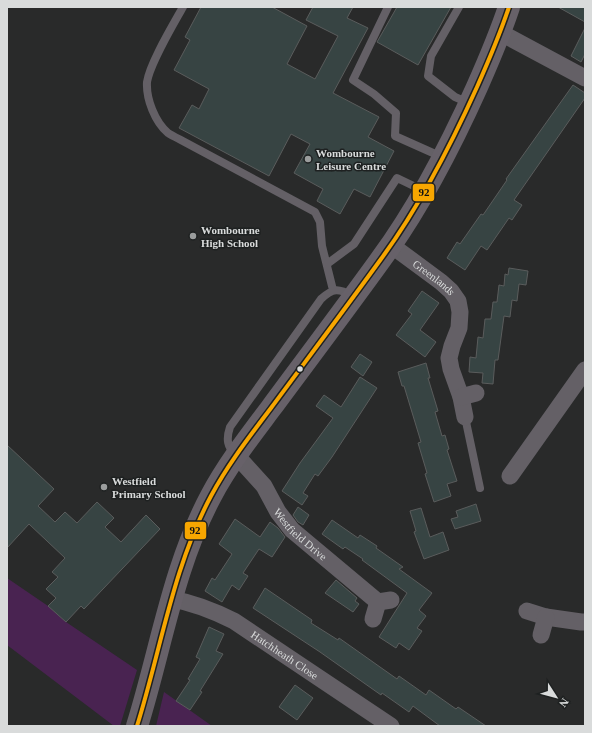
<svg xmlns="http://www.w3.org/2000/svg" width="592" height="733" font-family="'Times New Roman',serif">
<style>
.green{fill:#492351}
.building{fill:#374443;stroke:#5a5c5c}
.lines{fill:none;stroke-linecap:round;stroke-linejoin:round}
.lane{stroke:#646066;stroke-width:8}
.street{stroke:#646066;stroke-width:17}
.secondary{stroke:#676169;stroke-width:22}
.bus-1-casing{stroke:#1e2121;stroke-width:7}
.bus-1{stroke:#f7a600;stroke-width:4}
.poi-dot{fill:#9b9d9d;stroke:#1e2121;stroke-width:1.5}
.bus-dot{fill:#d9dbdb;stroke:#1e2121;stroke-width:1.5}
.labels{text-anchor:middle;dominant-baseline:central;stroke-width:3;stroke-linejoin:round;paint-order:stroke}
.poi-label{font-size:11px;font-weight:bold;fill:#d9dbdb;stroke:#1e2121;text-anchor:start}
.street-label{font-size:11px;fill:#d9dbdb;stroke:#1e2121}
.line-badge{stroke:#1e2121;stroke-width:1.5}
.pale-badge-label{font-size:11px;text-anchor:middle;font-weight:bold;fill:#111}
</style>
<rect width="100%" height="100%" fill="#292a2a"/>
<!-- green -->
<path class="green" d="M7,578L48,606L66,622L137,670L120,726H114L7,645Z
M164,692L212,726H156Z"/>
<!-- building -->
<path class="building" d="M201,7H272L307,26L287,64L315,79L338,36L306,20L313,7H353L347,18L368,28L333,93L379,117L368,137L394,151L370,197L354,189L340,214L317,201L323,189L294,173L310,144L291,134L269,176L179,128L192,105L199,109L209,89L174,70L190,40L185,37Z
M397,7H451L418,65L377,42Z
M558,7H585V22Z
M585,28V54L581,62L571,56Z
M573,85L585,93V98L514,200L522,205L512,220L509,218L487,250L481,246L465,270L447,258L457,242L460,244L481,214L483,215L507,180L506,179Z
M509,268L528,271L526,285L519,284L517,301L512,300L510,317L504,316L498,360H495L493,384L482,383L483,373L469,372L470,357L476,358L478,337L483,338L485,319H491L493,302H497L499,285L504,286L505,274L508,275Z
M422,291L439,303L420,330L436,342L425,357L396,335L412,314L408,311Z
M360,354L372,362L363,376L351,367Z
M426,363L430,378H428L438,411L435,412L442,436L445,435L449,449L447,450L457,481L447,484L451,496L434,502L425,474L427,473L418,443L421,442L404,386H402L398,372Z
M360,377L377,388L332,457L318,476L315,474L303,493L308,496L302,505L282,491L300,463L333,418L316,406L324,395L341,407Z
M7,445L54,489L38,506L55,522L65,512L77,523L97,502L114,518L105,527L121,542L146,515L160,529L84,609L81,606L66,622L48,606L56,598L46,589L58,577L52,572L65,558L29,524L7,548Z
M476,504L481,521L455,529L451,519L458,517L456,511Z
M298,507L309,515L303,525L298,522L293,515Z
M421,508L430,537L443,532L449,550L424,559L414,532L416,531L410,511Z
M235,519L260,537L270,522L278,528L285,537L272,557L259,549L243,573L248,576L239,590L232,585L222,602L205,591L212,578L215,580L232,554L219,544Z
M332,520L358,538L360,535L377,546L376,548L403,567L399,569L432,593L419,610L426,616L417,628L422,631L409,650L399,643L396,648L379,637L407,593L362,560L363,559L345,547L343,549L322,534Z
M336,580L357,598L355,601L359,604L353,612L325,593Z
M265,588L312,620L311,623L338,640L339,638L397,679L399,676L426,695L429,690L456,709L458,707L486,726H440L413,706L409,712L382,693L381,695L320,652L253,608Z
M209,627L224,634L216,651L223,654L200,691L202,692L190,710L176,701L190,680L188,679L200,659L196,657Z
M295,685L313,698L297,720L279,707Z"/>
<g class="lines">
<!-- lane -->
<path class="lane" d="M183,7C173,25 150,63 147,82C146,99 155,122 168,133C171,135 175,137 179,139L315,212L320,222L322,246L333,290
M388,7L353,80L374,94L396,113L395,136L442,157
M459,7L431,56L428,76L455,97L469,103
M327,264L354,244L397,178L424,191
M465,417L480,488
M236,455C227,447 226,439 230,427L321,299C333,288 338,288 353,296"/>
<!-- street -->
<g class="street">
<path d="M501,33L585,78"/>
<path id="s1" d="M391,245L441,282L451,291L458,301L460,312L459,328L452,346L449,358L451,369L461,397L465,417"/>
<path d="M461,397L476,393"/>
<path id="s2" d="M236,455L264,486L278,512L292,530L378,602"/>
<path d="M510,476L585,370"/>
<path id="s3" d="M172,599C194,603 214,611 234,621L391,726"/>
<path d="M527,611L546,617L581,622H585"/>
<path d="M373,619L378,602L391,600"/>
<path d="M541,635L546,617"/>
</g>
<!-- secondary -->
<path class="secondary" d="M137,726C161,649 173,567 211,496C228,464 250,436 271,408C308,358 345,309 381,259C420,206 450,147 477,87C489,60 500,34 509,7"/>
<defs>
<path id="bus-1" d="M137,726C161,649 173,567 211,496C228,464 250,436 271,408C308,358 345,309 381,259C420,206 450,147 477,87C489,60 500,34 509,7"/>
</defs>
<!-- bus-1 casing -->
<use href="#bus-1" class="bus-1-casing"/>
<!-- bus-1 -->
<use href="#bus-1" class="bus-1"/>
</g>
<!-- markers -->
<g class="poi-dot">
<circle cx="308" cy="159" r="4"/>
<circle cx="193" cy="236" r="4"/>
<circle cx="104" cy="487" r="4"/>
</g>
<circle class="bus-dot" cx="300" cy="369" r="3.5"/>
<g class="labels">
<!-- poi labels -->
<g class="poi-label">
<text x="316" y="153">Wombourne<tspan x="316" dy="13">Leisure Centre</tspan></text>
<text x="201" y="230">Wombourne<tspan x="201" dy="13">High School</tspan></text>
<text x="112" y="481">Westfield<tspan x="112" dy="13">Primary School</tspan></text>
</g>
<!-- street labels -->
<g class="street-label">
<text stroke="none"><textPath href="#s1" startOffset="54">Greenlands</textPath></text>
<text stroke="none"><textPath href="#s2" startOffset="103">Westfield Drive</textPath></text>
<text stroke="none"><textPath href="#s3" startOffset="127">Hatchheath Close</textPath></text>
</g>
</g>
<g class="line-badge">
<rect x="412" y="183" width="23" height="19" rx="4" fill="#f7a600"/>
<rect x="184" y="521" width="23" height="19" rx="4" fill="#f7a600"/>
</g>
<g class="pale-badge-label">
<text x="424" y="196">92</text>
<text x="195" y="534">92</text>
</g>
<!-- border -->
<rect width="592" height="733" fill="none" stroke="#d9dbdb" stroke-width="16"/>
<!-- north arrow -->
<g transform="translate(556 697) rotate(126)" stroke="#1e2121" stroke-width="3" paint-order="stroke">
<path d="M0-3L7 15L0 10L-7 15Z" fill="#d9dbdb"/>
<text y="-6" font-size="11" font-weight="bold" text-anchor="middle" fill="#d9dbdb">N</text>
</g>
</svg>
